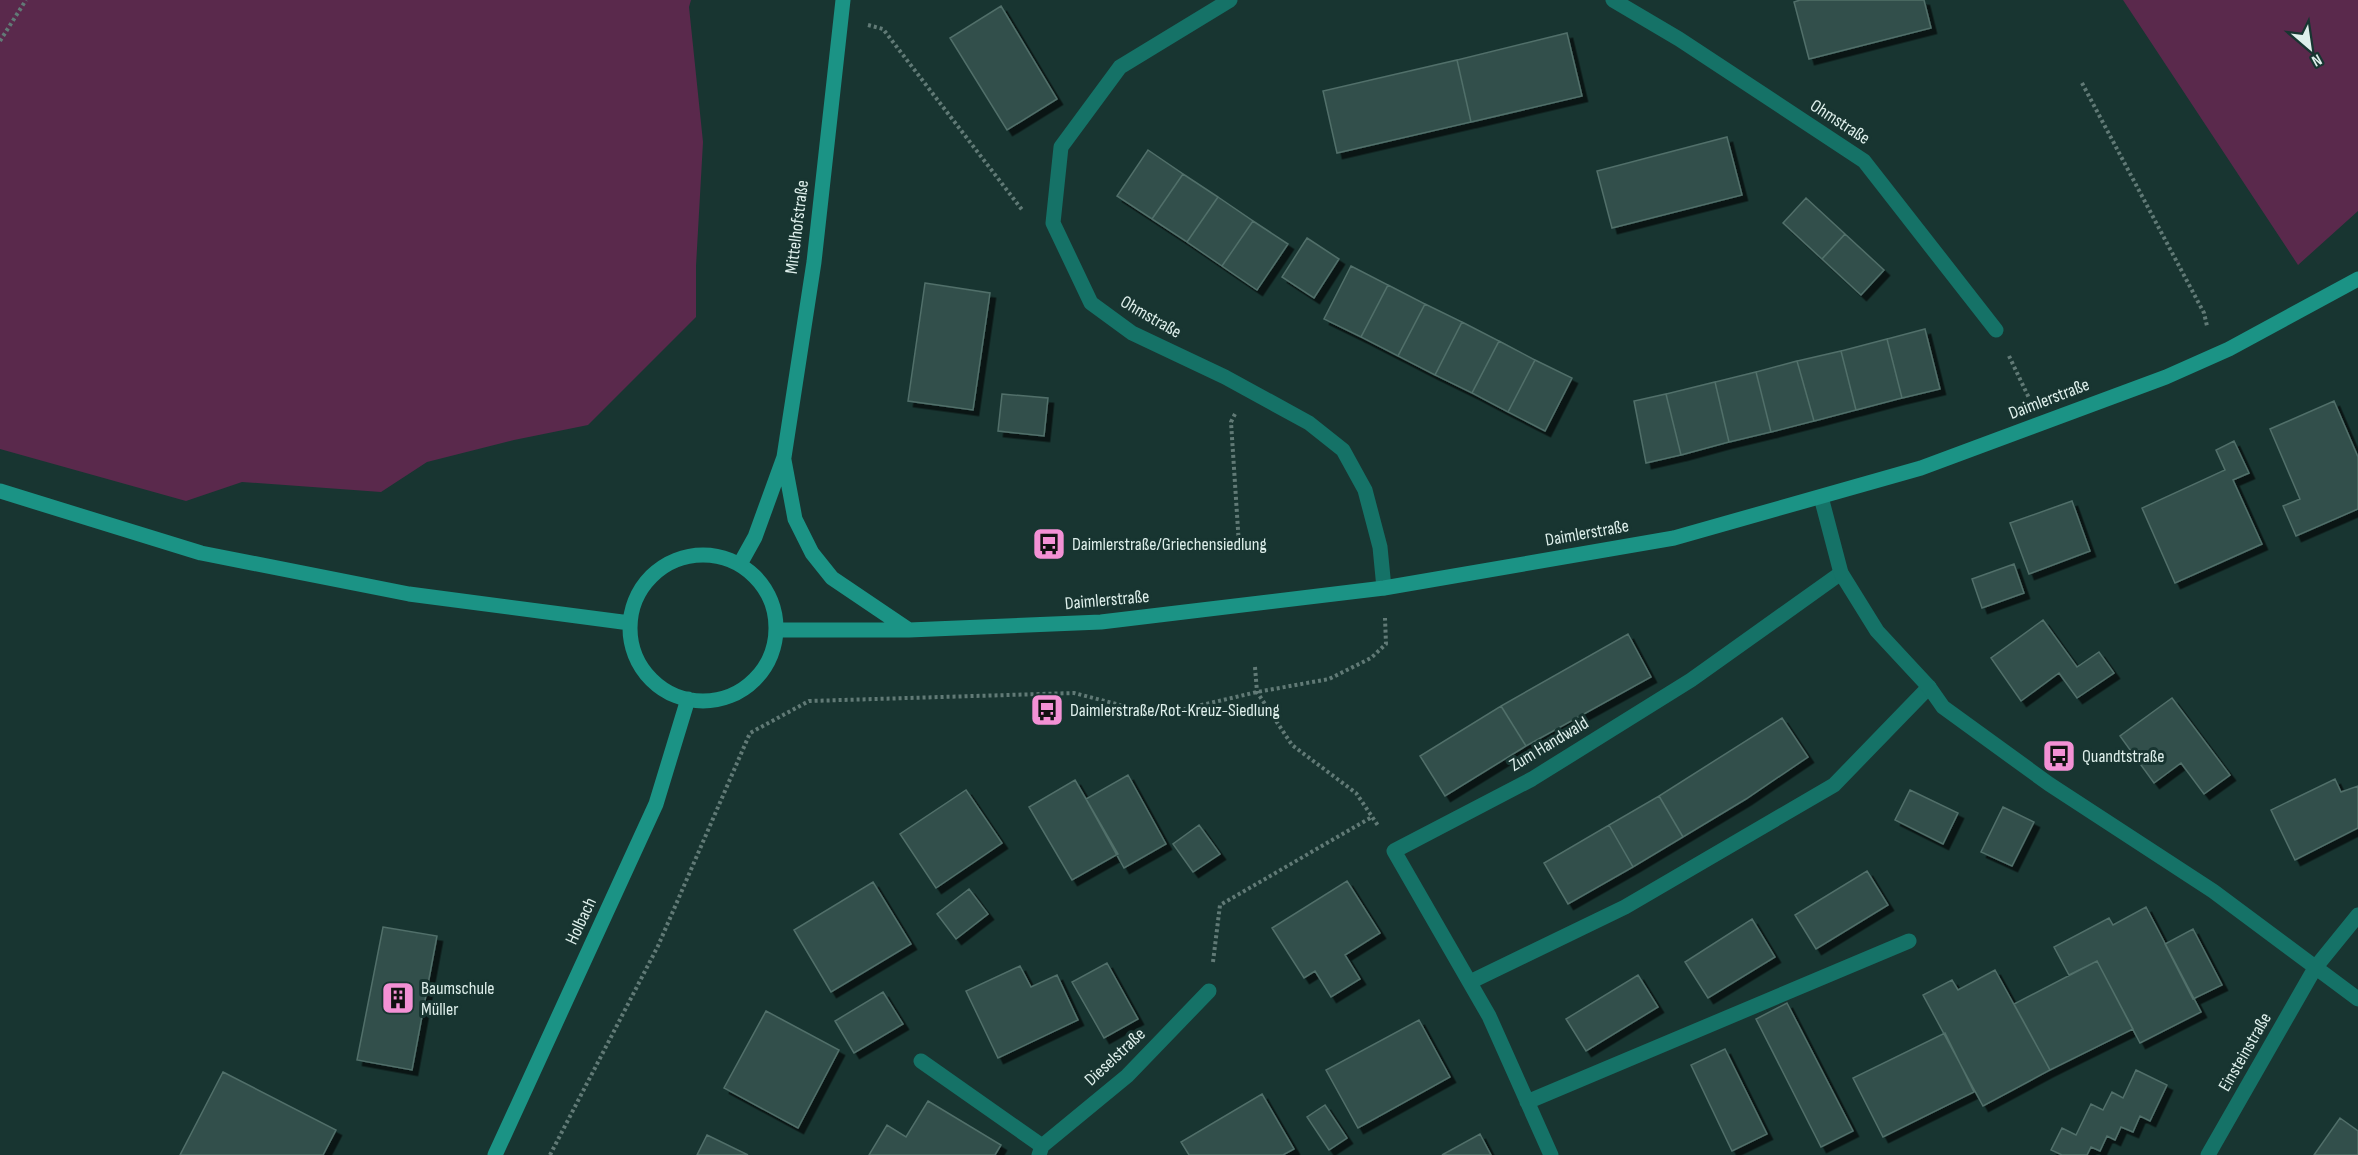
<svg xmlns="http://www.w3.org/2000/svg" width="2358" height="1155" font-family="'Sofia Sans Condensed',sans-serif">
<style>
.green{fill:#5a294c}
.building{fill:#33504b;stroke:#516f6a;stroke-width:1.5;filter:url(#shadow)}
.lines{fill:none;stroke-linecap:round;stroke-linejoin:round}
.path{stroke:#617a76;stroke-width:4;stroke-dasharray:3 3;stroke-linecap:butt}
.lane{stroke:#157267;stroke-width:15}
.street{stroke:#157267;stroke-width:15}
.secondary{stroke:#1b9385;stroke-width:15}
.labels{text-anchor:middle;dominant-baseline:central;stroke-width:6;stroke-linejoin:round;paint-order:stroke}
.street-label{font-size:18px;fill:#deefeb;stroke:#183531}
.poi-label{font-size:18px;fill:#deefeb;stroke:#183531;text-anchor:start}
</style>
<defs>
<filter id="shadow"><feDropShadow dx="5.5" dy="5.5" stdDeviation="0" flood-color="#0009"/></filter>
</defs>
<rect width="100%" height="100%" fill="#183531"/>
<!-- green -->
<path class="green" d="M0,0H691L689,7L703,142L696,266V317L588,425L514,440L427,462L381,492L242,482L186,501L0,449Z
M2123,0H2358V211L2298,265Z"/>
<!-- building -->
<path class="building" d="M1800,0H1924L1931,28L1809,59L1794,2Z
M1001,6L1057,99L1007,130L950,38Z
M1567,33L1582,96L1471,122L1457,60Z
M1457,60L1471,122L1337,153L1323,91Z
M1727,137L1742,195L1612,228L1597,171Z
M1148,150L1183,174L1152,219L1117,196Z
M1183,174L1218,197L1187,242L1152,219Z
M1218,197L1253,221L1222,266L1187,242Z
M1806,198L1845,234L1822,259L1783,223Z
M1253,221L1288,244L1257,290L1222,266Z
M1845,234L1884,270L1861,295L1822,259Z
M1307,238L1339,259L1314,298L1282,277Z
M1351,266L1388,285L1361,337L1324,319Z
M925,283L990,293L973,410L908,401Z
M1388,285L1425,304L1398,356L1361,337Z
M1425,304L1462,322L1435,375L1398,356Z
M1462,322L1499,341L1472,393L1435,375Z
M1925,329L1940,389L1902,398L1887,339Z
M1887,339L1902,398L1856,410L1841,351Z
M1499,341L1535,360L1508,412L1472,393Z
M1841,351L1856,410L1814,421L1797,361Z
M1535,360L1572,378L1545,431L1508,412Z
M1797,361L1814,421L1771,432L1756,372Z
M1756,372L1771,432L1729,442L1715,382Z
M1715,382L1729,442L1681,455L1666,394Z
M1002,394L1048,398L1044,436L998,431Z
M1666,394L1681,455L1646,463L1634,401Z
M2334,401L2358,457V509L2296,536L2283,506L2300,499L2270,429Z
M2234,441L2249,473L2233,480L2262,544L2175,583L2142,508L2225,470L2216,450Z
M2072,501L2090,551L2029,574L2010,523Z
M2014,564L2024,593L1982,608L1972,579Z
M2043,620L2077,667L2099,652L2114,673L2077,698L2059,673L2021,701L1991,658Z
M1628,634L1651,677L1526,746L1501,706Z
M2172,698L2230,775L2204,794L2181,763L2154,783L2120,736Z
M1501,706L1526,746L1445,796L1420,756Z
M1782,718L1808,757L1746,799L1683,837L1659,796Z
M1128,775L1166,844L1124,868L1086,799Z
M2335,779L2341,792L2358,786V828L2295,860L2271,810Z
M1075,780L1118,854L1072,880L1029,807Z
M966,790L1002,843L936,888L900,834Z
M1910,790L1958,813L1943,844L1895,820Z
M1659,796L1683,837L1633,867L1609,825Z
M2003,807L2034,822L2012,866L1981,852Z
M1199,825L1220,854L1193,872L1173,844Z
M1609,825L1633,867L1568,904L1544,863Z
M1867,871L1888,905L1816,949L1795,915Z
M1347,881L1380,933L1345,955L1360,979L1331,997L1315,971L1304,978L1272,928Z
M873,882L911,944L831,992L794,930Z
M969,889L988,914L956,939L937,914Z
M2146,907L2201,1012L2140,1043L2097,961L2069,975L2054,947L2109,918L2113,925Z
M1752,919L1775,957L1708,998L1685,962Z
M383,927L437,936L412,1070L357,1060Z
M2193,929L2222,985L2193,999L2165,944Z
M2097,961L2133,1029L2050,1070L2014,1004Z
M1107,963L1138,1019L1104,1038L1072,982Z
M1020,966L1031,987L1057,975L1078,1020L998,1058L966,991Z
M1995,970L2050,1070L1983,1106L1923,995L1952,980L1958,990Z
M1638,975L1658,1007L1586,1051L1566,1019Z
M883,992L903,1024L854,1053L835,1021Z
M1787,1003L1853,1131L1821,1147L1756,1019Z
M766,1011L839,1050L798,1128L724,1088Z
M1419,1020L1450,1077L1358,1128L1326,1070Z
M1945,1033L1974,1092L1883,1137L1853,1078Z
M1725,1049L1767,1134L1732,1151L1691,1065Z
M2136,1070L2167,1085L2150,1121L2140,1116L2133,1132L2121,1127L2115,1140L2107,1136L2100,1151L2091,1147L2087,1155H2062L2051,1150L2062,1128L2076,1135L2091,1104L2103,1110L2112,1092L2123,1098Z
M223,1072L336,1130L323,1155H180Z
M1262,1094L1294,1149L1283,1155H1189L1181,1142Z
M928,1101L1001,1145L995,1155H869L887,1125L906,1137Z
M1325,1105L1347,1138L1329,1150L1307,1117Z
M2340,1118L2358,1131V1155H2314Z
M1480,1134L1491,1155H1442Z
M707,1135L748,1155H697Z"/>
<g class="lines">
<!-- path -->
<path class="path" d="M868,25L883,29L1023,211
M0,41L26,0
M2082,83L2204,313L2207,326
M2009,356L2029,398
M1235,414L1231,422L1239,545
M1255,667L1257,692L1292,745L1356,793L1379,827
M1213,962L1220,905L1372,817
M550,1155L658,946L750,733L809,701L1074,693L1159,715L1257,692L1329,679L1371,658L1386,644L1385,618"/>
<!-- lane -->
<path class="lane" d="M1470,982L1625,907L1834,785L1929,687
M921,1061L1042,1146
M1527,1102L1909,941
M1551,1155L1489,1016L1394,851L1532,779L1691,680L1841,573"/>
<!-- street -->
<path class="street" d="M1230,0L1120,67L1061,147L1053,223L1091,303L1132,333L1225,377L1309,423L1343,450L1365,490L1380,547L1384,588
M1613,0L1679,39L1864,161L1996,330
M1821,497L1841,573L1877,631L1929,687L1943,707L2049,784L2213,891L2358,999
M1039,1155L1042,1146L1127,1076L1209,991
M2208,1155L2315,968L2358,915"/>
<!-- secondary -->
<path class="secondary" d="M784,460L795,519L812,553L832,578L909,630
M0,491L201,553L409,594L630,623
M630 628a73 73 0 1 1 146 0a73 73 0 1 1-146 0Z
M740,564L755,537L784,457L814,262L843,0
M776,630H909L1101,622L1384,588L1674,538L1921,468L2166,377L2229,349L2358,279
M495,1155L656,804L688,699"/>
</g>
<!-- icons -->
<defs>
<symbol id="bus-square" viewBox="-11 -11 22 22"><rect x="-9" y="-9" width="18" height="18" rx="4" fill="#f391d5" stroke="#183531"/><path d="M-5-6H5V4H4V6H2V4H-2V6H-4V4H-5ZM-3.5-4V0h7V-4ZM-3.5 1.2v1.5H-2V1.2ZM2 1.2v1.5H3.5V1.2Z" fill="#111"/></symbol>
<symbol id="building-square" viewBox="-11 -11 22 22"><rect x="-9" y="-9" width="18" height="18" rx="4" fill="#f391d5" stroke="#183531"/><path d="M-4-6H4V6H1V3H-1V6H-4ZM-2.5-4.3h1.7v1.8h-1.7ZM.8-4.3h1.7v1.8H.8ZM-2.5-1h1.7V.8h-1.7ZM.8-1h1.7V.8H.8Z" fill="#111"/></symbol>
</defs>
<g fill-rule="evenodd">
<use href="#bus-square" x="1030" y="525" width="38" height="38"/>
<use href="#bus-square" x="1028" y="691" width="38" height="38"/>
<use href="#bus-square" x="2040" y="737" width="38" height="38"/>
<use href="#building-square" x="379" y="979" width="38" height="38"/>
</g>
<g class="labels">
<!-- street labels -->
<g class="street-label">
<text transform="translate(1840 122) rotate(33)">Ohmstraße</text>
<text transform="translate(797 227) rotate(-83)">Mittelhofstraße</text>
<text transform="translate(1151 317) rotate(30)">Ohmstraße</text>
<text transform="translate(2049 399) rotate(-21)">Daimlerstraße</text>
<text transform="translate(1587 533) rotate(-10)">Daimlerstraße</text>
<text transform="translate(1107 600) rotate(-5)">Daimlerstraße</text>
<text transform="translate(1549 744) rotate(-31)">Zum Handwald</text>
<text transform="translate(581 921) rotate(-65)">Holbach</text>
<text transform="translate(2245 1052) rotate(-60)">Einsteinstraße</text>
<text transform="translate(1115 1057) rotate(-43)">Dieselstraße</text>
</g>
<!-- poi labels -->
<g class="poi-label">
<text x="1072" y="544">Daimlerstraße/Griechensiedlung</text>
<text x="1070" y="710">Daimlerstraße/Rot-Kreuz-Siedlung</text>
<text x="2082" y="756">Quandtstraße</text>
<text x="421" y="988">Baumschule<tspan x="421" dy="21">Müller</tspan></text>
</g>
</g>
<!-- north arrow -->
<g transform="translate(2310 48) rotate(151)" stroke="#183531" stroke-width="4.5" paint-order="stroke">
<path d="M0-4.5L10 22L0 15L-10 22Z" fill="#deefeb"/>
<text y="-9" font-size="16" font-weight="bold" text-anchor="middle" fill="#deefeb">N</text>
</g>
</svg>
